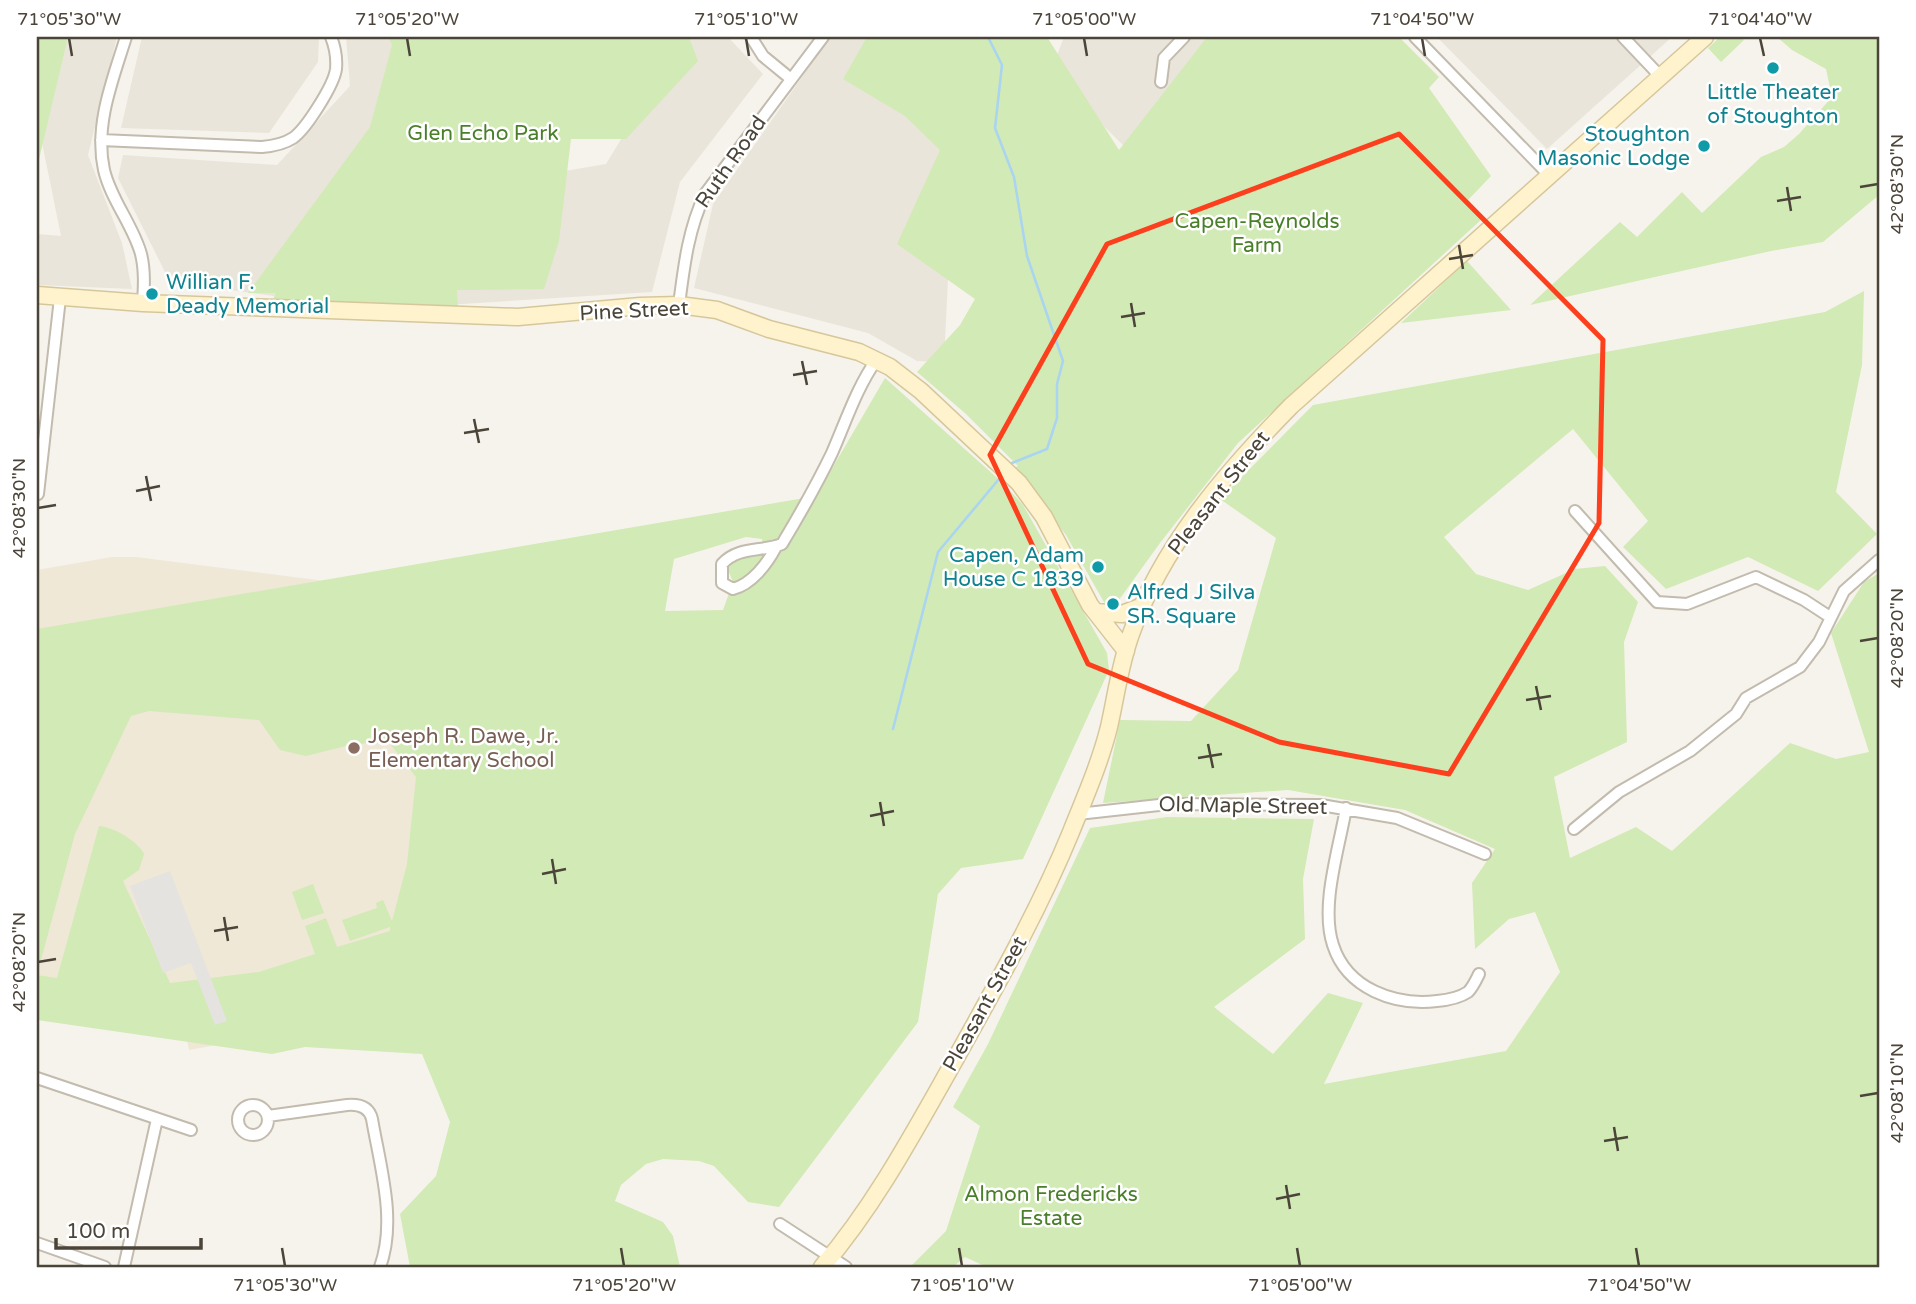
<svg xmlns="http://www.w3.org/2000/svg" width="1916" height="1304" font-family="'Varela Round',sans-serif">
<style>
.residential{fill:#eae5da}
.education{fill:#efe8d6}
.green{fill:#d2eab5;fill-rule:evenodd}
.parking{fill:#e5e3e0}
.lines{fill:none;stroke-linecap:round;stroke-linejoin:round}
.stream{stroke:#a9d4f2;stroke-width:2.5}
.street-casing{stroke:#c2bbae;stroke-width:14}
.secondary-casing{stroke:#d6c79b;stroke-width:19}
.street{stroke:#fff;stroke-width:10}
.secondary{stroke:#fff3cd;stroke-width:16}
.marked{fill:none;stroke:#fc3f1d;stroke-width:5;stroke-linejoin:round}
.ticks{fill:none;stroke:#4b4439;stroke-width:2.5}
.culture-dot{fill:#0f9aa8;stroke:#fff;stroke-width:2.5}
.education-dot{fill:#8d6e63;stroke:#fff;stroke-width:2.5}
.labels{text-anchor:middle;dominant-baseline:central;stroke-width:5;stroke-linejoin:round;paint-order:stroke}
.culture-label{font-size:21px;fill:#0d838f;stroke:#fff;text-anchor:end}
.park-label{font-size:21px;fill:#4a7f2a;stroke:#fff}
.street-label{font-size:21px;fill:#4b4439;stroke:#fff}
.education-label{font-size:21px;fill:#785e54;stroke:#fff;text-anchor:start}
.neatline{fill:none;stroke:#4b4439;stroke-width:2.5}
.ticks-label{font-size:18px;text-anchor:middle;fill:#4b4439}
</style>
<rect width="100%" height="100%" fill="#f6f3ec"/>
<!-- residential -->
<path class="residential" d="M53,37H117L88,155L122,243L132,289L37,285V234L61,236L37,118Z
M142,37H319L318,62L269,133L121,128Z
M346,37H404L424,113L281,297L170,282L118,178L123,155L277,165L350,86Z
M683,37H728L763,74L680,182L652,292L446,305L485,232L547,174L606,164Z
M830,37H927L959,48L944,362L917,361L868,333L694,288L713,204Z
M1064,37H1238L1135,157L1050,73Z
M1437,37H1672L1547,149Z"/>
<!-- education -->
<path class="education" d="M112,557H136L738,633L533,987L189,1050L186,1036L37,996V570Z"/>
<!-- green -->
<path class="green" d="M37,37H68L37,168Z
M388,37H689L698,61L626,139H571L559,241L544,289L457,290L458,309L273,299L276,293H248L370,127L392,45Z
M867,37H1047L1119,150L1207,37H1399L1439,77L1429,88L1491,176L1468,200L1483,218L1238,443L1160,543L1116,604H1105L1066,535L1014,468L1018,466L966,414L917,372L960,325L975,299L897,244L940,150L905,116L843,79Z
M1720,37H1741L1744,40L1721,62L1708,48Z
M1777,37H1879V195L1823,242L1771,251L1530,305L1620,222L1637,237L1682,192L1702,213L1761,157L1784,147L1799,134L1832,97L1826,69L1792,50Z
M1467,261L1511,310L1401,323Z
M1864,291L1862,365L1836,492L1877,534L1818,591L1748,557L1666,589L1623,547L1648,521L1573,429L1444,537L1476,574L1528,590L1575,569L1605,566L1638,602L1624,642L1627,742L1554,777L1570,858L1636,827L1672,851L1790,743L1836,759L1869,752L1831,633L1864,582L1879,573V1267H987L965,1257L953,1267H910L946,1231L980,1126L953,1107L988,1044L1090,828L1167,817L1314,819L1303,879L1305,939L1214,1007L1273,1054L1328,993L1363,1003L1324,1084L1506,1051L1560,972L1535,912L1509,919L1475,949L1472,883L1495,849L1405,810L1288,790L1103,803L1120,720L1191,721L1238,670L1276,538L1220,499L1313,405L1825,312Z
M885,378L1004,484L1023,505L1107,653L1109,670L1023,859L961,868L938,894L918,1022L779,1207L748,1202L714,1166L699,1161L663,1159L646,1164L621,1185L615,1201L663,1222L673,1236L680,1267H410L400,1214L436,1176L450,1122L422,1054L305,1047L272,1054L37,1020V629L816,496ZM746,537L762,539L763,547L739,556L726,565L733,582L723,610L665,611L674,559ZM149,711L259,720L280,750L306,756L350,745L388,741L416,777L407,864L392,921L383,900L376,903L377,908L342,920L350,941L390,927V931L337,947L326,918L305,926L315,954L259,972L170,983L123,881L139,870L144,854C138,841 113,827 99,826L57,978L37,975L75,834L131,716Z
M313,884L324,913L302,920L292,892Z"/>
<!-- parking -->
<path class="parking" d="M170,871L227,1021L215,1025L191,963L163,973L130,886Z"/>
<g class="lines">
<!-- stream -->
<path class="stream" d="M988,37L1002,65L995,128L1014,177L1027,256L1063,361L1057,384V418L1047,449L1012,463
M893,729L938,552L999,479"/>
<defs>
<path id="street" d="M126,37C113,79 94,125 104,170C111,200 133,225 141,254C145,270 144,287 143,303
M751,37L763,56L791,79
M1415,37L1549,175
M1623,37L1660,76
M1161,82L1164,58L1184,37
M101,140L262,147C273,146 284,144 293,138C306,129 334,85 336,69C337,58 335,47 331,37
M679,305C684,266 688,230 705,194L823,37
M38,494L60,298
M1575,511L1657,602L1687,604L1756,577L1804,600L1830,617
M776,547C767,564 752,584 733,589L722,583V564C738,546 762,552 782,544C800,514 817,484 832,453C846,421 857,387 877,359
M1346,808C1339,849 1320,906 1333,945C1347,989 1395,1006 1437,1001C1448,1000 1459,998 1468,992C1473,987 1476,980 1479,974
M1078,814L1168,804L1321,805L1397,818L1485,854
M1574,829L1619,792L1690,751L1736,714L1746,698L1800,667L1819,642L1844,591L1879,560
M37,1078L191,1130
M238 1120a15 15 0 1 1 30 0a15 15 0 1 1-30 0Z
M268,1116L347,1105C359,1104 369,1107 372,1119C380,1166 397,1221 380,1267
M780,1224L846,1267
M37,1243L105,1267
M124,1267L157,1119"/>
<path id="secondary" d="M37,295L143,303L518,317L640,306L679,305L717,310L769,329L859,352L890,367L921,391L1019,483L1044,517L1090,605L1126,651
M1096,612L1122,614L1143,606
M822,1267C876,1204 915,1130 956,1058C997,984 1039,910 1071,832C1085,797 1100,763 1109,727C1116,696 1120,664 1131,634C1161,547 1227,471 1291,406L1705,37"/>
</defs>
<!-- street casing -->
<use href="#street" class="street-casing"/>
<!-- secondary casing -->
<use href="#secondary" class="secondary-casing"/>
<!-- street -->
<use href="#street" class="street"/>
<!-- secondary -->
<use href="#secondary" class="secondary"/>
</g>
<!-- marked area -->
<path class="marked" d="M1399,134L1603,340L1599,523L1449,774L1279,742L1088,664L990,455L1107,244Z"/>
<!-- ticks -->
<path class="ticks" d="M69,38L72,56M407,38L410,56M746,38L749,56M1084,38L1087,56M1422,38L1425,56M1760,38L1764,56M1787,187L1791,211M1860,187L1878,184M1777,201L1801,197M1459,245L1463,269M1449,259L1473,255M1131,303L1135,327M1121,317L1145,313M802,361L807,385M793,375L817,371M474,419L479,443M464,433L489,429M146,476L151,501M136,491L160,486M38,508L56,505M1860,641L1878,638M1536,686L1541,710M1526,700L1551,696M1208,744L1213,768M1198,758L1222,754M880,802L884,826M870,816L894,811M552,859L556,884M542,874L566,869M224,917L228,941M214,931L238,927M38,962L56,959M1860,1096L1878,1093M1614,1127L1618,1151M1604,1141L1628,1137M1286,1185L1290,1209M1276,1199L1300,1194M282,1248L285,1266M621,1248L624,1266M959,1248L962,1266M1297,1248L1300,1266M1636,1248L1639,1266"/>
<!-- markers -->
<g class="culture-dot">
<circle cx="1773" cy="68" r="7"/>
<circle cx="1704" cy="146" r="7"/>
<circle cx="152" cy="294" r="7"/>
<circle cx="1098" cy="567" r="7"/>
<circle cx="1113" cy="604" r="7"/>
</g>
<circle class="education-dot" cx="354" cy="748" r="7"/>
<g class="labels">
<!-- culture labels -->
<g class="culture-label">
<text x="1773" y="92" text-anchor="middle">Little Theater<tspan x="1773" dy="24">of Stoughton</tspan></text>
<text x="1690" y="134">Stoughton<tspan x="1690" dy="24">Masonic Lodge</tspan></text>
<text x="166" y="282" text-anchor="start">Willian F.<tspan x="166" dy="24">Deady Memorial</tspan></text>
<text x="1084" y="555">Capen, Adam<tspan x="1084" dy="24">House C 1839</tspan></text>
<text x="1127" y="592" text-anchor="start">Alfred J Silva<tspan x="1127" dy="24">SR. Square</tspan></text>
</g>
<!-- park labels -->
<g class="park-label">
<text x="483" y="133">Glen Echo Park</text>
<text x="1257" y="221">Capen-Reynolds<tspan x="1257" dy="24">Farm</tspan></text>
<text x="1051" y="1194">Almon Fredericks<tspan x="1051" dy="24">Estate</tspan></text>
</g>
<!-- street labels -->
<g class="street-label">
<text transform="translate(731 162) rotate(-55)">Ruth Road</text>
<text transform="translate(634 311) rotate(-3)">Pine Street</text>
<text transform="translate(1219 493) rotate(-52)">Pleasant Street</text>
<text transform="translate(1243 806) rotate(1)">Old Maple Street</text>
<text transform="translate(985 1004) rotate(-61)">Pleasant Street</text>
</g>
<!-- education labels -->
<g class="education-label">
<text x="368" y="736">Joseph R. Dawe, Jr.<tspan x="368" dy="24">Elementary School</tspan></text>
</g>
</g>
<!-- border -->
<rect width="1916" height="1304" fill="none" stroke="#ffffff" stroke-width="77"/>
<!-- scale -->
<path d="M56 1238v10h145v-10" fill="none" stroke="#4b4439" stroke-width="3.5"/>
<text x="66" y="1238" font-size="21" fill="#4b4439" stroke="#ffffff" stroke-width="5" paint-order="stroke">100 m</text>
<rect x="38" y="38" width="1840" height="1228" class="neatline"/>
<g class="ticks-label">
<text x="69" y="25">71°05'30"W</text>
<text x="407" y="25">71°05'20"W</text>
<text x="746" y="25">71°05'10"W</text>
<text x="1084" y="25">71°05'00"W</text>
<text x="1422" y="25">71°04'50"W</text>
<text x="1760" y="25">71°04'40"W</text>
<text transform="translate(1897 184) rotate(-90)" y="6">42°08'30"N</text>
<text transform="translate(19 508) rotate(-90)" y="6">42°08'30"N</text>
<text transform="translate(1897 638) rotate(-90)" y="6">42°08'20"N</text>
<text transform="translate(19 962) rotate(-90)" y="6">42°08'20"N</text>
<text transform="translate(1897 1093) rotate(-90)" y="6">42°08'10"N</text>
<text x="285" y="1291">71°05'30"W</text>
<text x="624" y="1291">71°05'20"W</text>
<text x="962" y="1291">71°05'10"W</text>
<text x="1300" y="1291">71°05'00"W</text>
<text x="1639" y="1291">71°04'50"W</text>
</g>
</svg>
